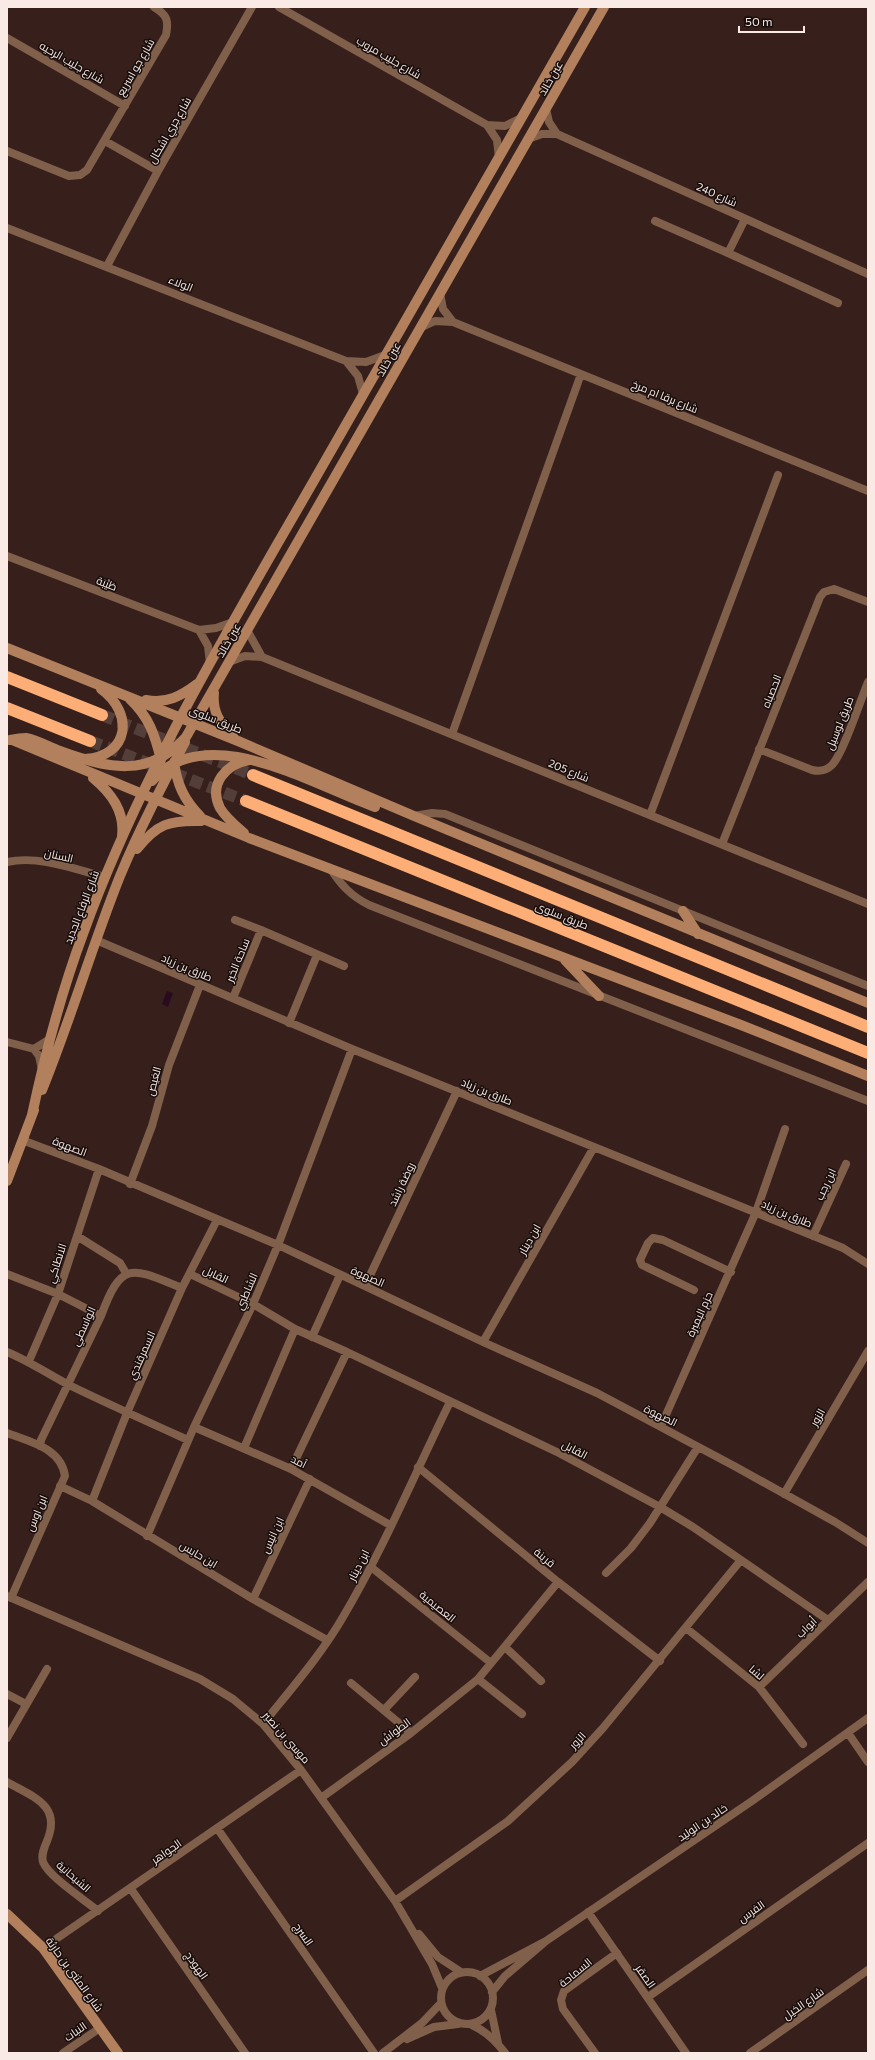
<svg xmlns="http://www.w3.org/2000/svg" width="875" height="2060" font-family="Commissioner,Cairo,sans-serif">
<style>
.water{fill:#290b1f}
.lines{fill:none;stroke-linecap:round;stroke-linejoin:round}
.highway-tunnel{stroke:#543e3a;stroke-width:12;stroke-dasharray:12 6;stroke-linecap:butt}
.street{stroke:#80604b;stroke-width:8}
.secondary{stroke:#b2805d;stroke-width:10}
.highway{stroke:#fdae76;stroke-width:12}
.labels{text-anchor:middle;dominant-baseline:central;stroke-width:3;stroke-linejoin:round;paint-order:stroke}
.street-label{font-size:11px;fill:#f9eae6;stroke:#170d0b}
</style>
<rect width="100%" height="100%" fill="#37201c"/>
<!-- water -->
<path class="water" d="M167,991L173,993L168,1007L162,1004Z"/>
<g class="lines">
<!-- highway-tunnel -->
<path class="highway-tunnel" d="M102,715L253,775
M90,741L246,801"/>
<!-- street -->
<path class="street" d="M279,7L487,125L497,140L499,158
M7,38L125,106
M546,109L549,122L557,134
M487,125L505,126L521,118
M528,139L542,134H557L868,274
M105,141L158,171
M7,151L69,176L80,175L87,170L166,35C169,20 167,15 154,7
M745,219L728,253L838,303
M655,221L728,253
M7,228L346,361L366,362L385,355
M107,266L158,171L252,7
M440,293L443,309L453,322
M420,328L435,321L453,322L868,491
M346,361L358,376L363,394
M7,556L199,630L216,628L233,622
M199,630L208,646L210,663
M247,630L262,657
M229,662L245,656L262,657L868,904
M452,734L581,374
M759,749L812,770C820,772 826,771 832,765C843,754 861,699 868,682
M650,815L778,475
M414,816L432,813L445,814L868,986
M722,844L820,597L824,592L834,589L868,602
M7,862C39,855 74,869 105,877
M330,868C341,885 351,896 369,905L868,1101
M235,920L261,930
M96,940L352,1049L826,1241L843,1248L868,1264
M233,998L261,930L344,966
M289,1023L317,955
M7,1042L34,1049L39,1056L42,1070
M34,1049L50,1039
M22,1140L99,1169L278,1245L483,1342L597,1393L736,1467L835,1522L868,1543
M130,1184L152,1126L169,1065L200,985
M77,1236L120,1263L126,1273
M813,1236L846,1164
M7,1274L58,1294L101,1316
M190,1274L253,1304L295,1329L347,1352L559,1453L660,1507L693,1527L828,1620
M365,1286L457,1091
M694,1290L642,1265L640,1260L648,1243L653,1238L663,1240L731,1272
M312,1337L340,1275
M483,1342L594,1147
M7,1352C29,1361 48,1374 69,1385C108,1404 148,1422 188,1440
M29,1361L58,1294L99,1169
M661,1426L756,1212L785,1129
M194,1427L291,1469L390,1525
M7,1433C30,1442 61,1448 65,1476L11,1598
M40,1446L41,1440L101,1316C122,1259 132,1268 182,1288
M244,1448L295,1329
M418,1467L558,1582L660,1661
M291,1469L347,1352
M60,1486L92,1501L253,1599L327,1640
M784,1494L868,1351
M92,1501L127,1413L182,1288L217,1220
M147,1536L194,1427L253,1304L278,1245L352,1049
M371,1567L491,1663
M606,1573L631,1548L650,1523L698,1447
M7,1596L200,1679L233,1699L263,1724L301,1770L395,1901L432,1964L442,1988
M253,1599L310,1479
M686,1628L759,1687L803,1744
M505,1647L541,1681
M478,1679L522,1714
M351,1683L411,1733
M759,1687L868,1582
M7,1694L26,1704
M384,1710L415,1677
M263,1724C291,1689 321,1655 343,1617C384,1548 415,1473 450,1402
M848,1733L868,1762
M7,1738L47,1669
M7,1782C33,1797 62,1805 47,1841C44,1848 41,1855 43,1862C49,1877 85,1900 98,1911
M321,1798L411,1733L478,1679L558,1582
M217,1828L374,2053
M131,1889L245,2053
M395,1901L508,1821L572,1762L603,1728L741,1560
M588,1912L686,2053
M419,1934L438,1957L461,1972
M546,1941L752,1801L868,1718
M43,1948L301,1770
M441 1998a26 26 0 1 1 52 0a26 26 0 1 1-52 0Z
M480,1976L546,1941L505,1976L492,1992
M648,1997L868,1843
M491,2010L498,2043
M472,2025C485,2031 496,2041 505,2053
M407,2039L434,2027L458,2024
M63,2053L100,2028
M383,2053L422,2023L441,2003
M595,2053L563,2009L561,2000L564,1991L617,1953
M750,2053L868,1970"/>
<!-- secondary -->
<path class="secondary" d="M7,648L238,741L414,816L868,1003
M214,693C212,714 221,723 234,738
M130,699C149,717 155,735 161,760
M146,700C167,704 181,696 197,684
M10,740C15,739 21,738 26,738C37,740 49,747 60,751C106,768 149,779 186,737L604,7
M12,740L249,838L741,1025L868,1076
M85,759C130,756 134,713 101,689
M174,762C177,784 184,800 200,816
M93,778C111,793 125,811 122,836
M152,781C206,718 315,786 375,807
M244,833C236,826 226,818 220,808C208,784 226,764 249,760
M137,849C157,824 169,820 201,821
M683,911L698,934
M565,960L599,996
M42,1090C71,1019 92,946 120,876C139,830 162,786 185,742
M32,1115C45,1054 61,993 83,934C140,776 228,630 312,484C403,325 494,166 585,7
M7,1181L34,1110
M7,1914L43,1948L118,2053"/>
<!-- highway -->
<path class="highway" d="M7,677L102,715
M7,708L90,741
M253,775L868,1027
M246,801L868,1053"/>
</g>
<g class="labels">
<!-- street labels -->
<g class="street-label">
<text transform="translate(389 57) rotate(30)">شارع جليب مروب</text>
<text transform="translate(72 62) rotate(30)">شارع جليب الرحيه</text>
<text transform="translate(135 67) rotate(-60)">شارع جو اسريع</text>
<text transform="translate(550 78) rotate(-60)">عين خالد</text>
<text transform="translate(169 130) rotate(-60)">شارع جري اشكال</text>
<text transform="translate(717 194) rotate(24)">شارع 240</text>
<text transform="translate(181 283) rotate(22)">الولاء</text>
<text transform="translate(388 359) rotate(-60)">عين خالد</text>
<text transform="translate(665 396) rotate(22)">شارع برقا ام مرخ</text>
<text transform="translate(107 583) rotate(21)">طَيْبَة</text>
<text transform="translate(228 640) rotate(-60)">عين خالد</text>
<text transform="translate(771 691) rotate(-68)">الحصباه</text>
<text transform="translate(216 719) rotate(22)">طريق سلوى</text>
<text transform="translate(839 723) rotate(-68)">طريق لوسيل</text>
<text transform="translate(569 770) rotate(22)">شارع 205</text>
<text transform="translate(59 855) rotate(13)">السنان</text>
<text transform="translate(81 907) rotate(-69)">شارع الرفاع الجديد</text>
<text transform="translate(562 915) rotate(22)">طريق سلوى</text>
<text transform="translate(237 960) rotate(-68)">ساحة الخير</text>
<text transform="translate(187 967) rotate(23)">طارق بن زياد</text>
<text transform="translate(153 1081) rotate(-75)">الغيص</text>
<text transform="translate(487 1091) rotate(22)">طارق بن زياد</text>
<text transform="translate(70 1146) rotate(21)">الصهوة</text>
<text transform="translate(401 1184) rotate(-65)">روضة راشد</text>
<text transform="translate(825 1184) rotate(-65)">ابن رجب</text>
<text transform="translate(787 1213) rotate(23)">طارق بن زياد</text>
<text transform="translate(529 1239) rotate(-60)">ابن دينار</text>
<text transform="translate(56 1263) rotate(-72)">الانطاكي</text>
<text transform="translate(216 1274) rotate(25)">القابل</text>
<text transform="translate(368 1276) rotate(24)">الصهوة</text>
<text transform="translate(246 1291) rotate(-66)">الشاطبي</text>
<text transform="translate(699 1314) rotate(-66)">حزم البمبرة</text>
<text transform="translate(83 1326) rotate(-65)">الواسطي</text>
<text transform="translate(141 1355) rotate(-66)">السمرقندي</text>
<text transform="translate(661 1415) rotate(26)">الصهوة</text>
<text transform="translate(817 1417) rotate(-60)">الزور</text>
<text transform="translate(575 1449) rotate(28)">القابل</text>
<text transform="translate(299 1461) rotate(26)">آمد</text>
<text transform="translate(36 1513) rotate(-67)">ابن اوس</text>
<text transform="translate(272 1535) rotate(-65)">ابن انيس</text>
<text transform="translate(199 1554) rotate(31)">ابن حابس</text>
<text transform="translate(545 1557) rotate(39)">قرينة</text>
<text transform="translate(358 1565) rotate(-63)">ابن دينار</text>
<text transform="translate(438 1606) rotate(39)">العصيمية</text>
<text transform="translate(806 1627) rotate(-44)">أبواب</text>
<text transform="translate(757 1672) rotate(41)">لشا</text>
<text transform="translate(394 1731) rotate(-36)">الطواش</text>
<text transform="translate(287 1737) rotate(49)">موسى بن نصير</text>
<text transform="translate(577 1740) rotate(-47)">الزور</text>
<text transform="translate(702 1822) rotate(-34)">خالد بن الوليد</text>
<text transform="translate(166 1851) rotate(-35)">الجواهر</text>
<text transform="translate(74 1876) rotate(41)">الشيحانية</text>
<text transform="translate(751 1911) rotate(-35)">الفرس</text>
<text transform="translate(304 1934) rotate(55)">السرج</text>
<text transform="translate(197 1965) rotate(55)">الهودج</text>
<text transform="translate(575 1972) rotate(-39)">السماحة</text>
<text transform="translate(75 1974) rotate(54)">شارع المثنى بن حارثة</text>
<text transform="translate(646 1976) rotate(55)">الصقر</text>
<text transform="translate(803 2003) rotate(-35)">شارع الخيل</text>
<text transform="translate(75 2031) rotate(-35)">النبات</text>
</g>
</g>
<!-- border -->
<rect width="875" height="2060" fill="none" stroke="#f9eae6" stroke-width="16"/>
<!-- scale -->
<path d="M739 26v6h65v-6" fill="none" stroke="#f9eae6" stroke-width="2"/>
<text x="745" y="26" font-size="12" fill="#f9eae6" stroke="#170d0b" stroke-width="3" paint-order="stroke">50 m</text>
</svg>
